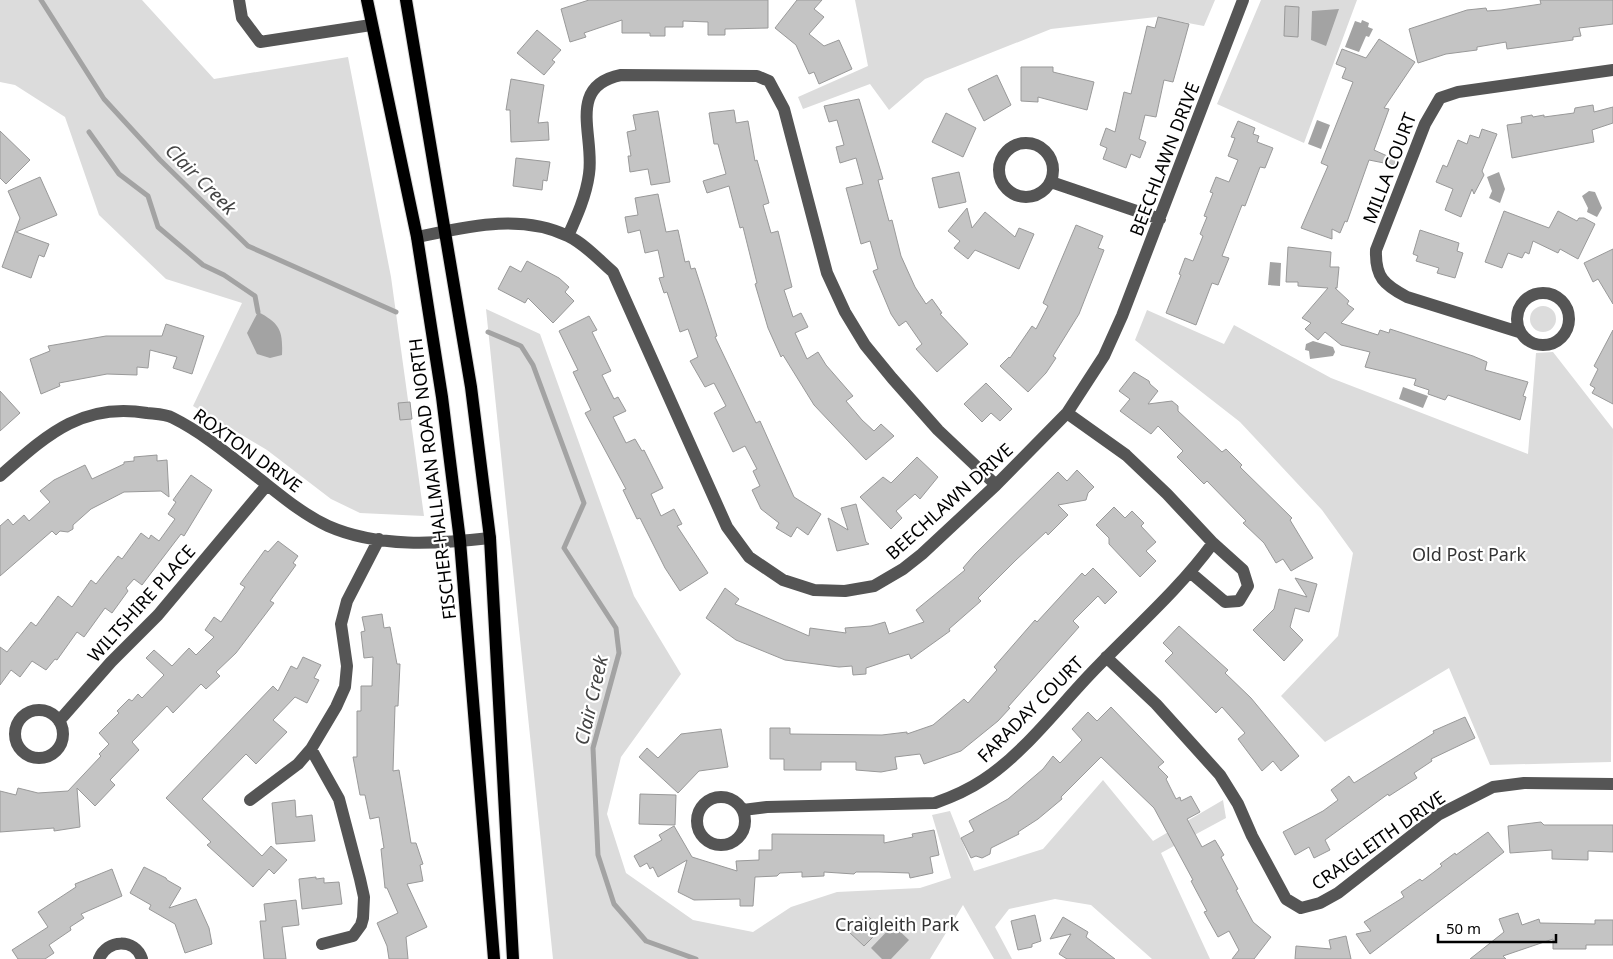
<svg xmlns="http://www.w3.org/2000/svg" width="1613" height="959" font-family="'Noto Sans',sans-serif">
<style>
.green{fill:#dcdcdc}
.water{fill:#a3a3a3}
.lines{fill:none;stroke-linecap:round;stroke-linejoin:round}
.stream{stroke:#a3a3a3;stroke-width:5}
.building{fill:#c4c4c4;stroke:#999}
.major-casing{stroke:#dbdbdb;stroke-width:14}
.minor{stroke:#555;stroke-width:12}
.major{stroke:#000;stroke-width:12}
.labels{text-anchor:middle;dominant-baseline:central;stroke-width:4.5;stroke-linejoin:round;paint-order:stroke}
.street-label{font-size:18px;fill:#000;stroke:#fff}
.park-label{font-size:18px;fill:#333;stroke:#fff}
.water-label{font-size:19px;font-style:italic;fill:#444;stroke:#fff}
</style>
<rect width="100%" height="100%" fill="#fff"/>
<!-- green -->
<path class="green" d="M0,0H142L214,79L348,57L391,277L424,516L360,513L331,499L267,450L193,406L242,303L166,279L99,215L65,117L15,85L0,82Z
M855,0H1215L1204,26L1156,17L1051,29L925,79L889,110L870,84L803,109L798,97L868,66Z
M1261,0H1357L1304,143L1217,104Z
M1530 319a13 13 0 1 1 26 0a13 13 0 1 1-26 0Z
M486,309L540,334L634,596L681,674L621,757L607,814L626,873L693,920L753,932L791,907L837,892L920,888L951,878L932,815L950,811L974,871L1043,849L1103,780L1153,841L1223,800L1226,818L1161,853L1210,959H1152L1091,905L1055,899L1009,909L995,927L1012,959H994L963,905L930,959H553Z
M1147,310L1224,344L1234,325L1331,378L1528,454L1536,353L1553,352L1613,429L1611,762L1490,765L1449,668L1325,742L1281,696L1338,636L1353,553L1322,510L1240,422L1135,340Z"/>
<!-- water -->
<path class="water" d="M1339,9L1326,46L1311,40L1312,11Z
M1362,20L1369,23L1368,27L1373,29L1369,37L1366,36L1359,52L1345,47L1355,21L1361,23Z
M1317,120L1330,125L1321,149L1308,144Z
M1499,172L1505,189L1500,203L1489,198L1492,191L1487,177Z
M1589,191L1595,192L1602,208L1597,217L1587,212L1588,208L1582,196Z
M1270,262L1281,263L1280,286L1268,285Z
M258,312C280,323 283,331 282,355L270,358L257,354L247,333Z
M1313,341L1333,347L1335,352L1333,356L1310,359L1309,351L1305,350L1306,344Z
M1403,387L1428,396L1423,408L1399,399Z
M893,925L909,940L891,959H882L871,948Z"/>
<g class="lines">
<!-- stream -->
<path class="stream" d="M41,0L104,99L160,160L248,246L396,312
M89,132L119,174L148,196L158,227L203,265L224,275L255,296L258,312
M488,332L521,346L533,365L584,503L564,548L616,628L619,653L593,748L598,855L614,904L646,941L696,959"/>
</g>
<!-- building -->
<path class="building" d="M589,0H768V28L725,29V35H708V22L683,21V27H665V36H650V33H622V20L584,33L586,37L570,42L561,9Z
M797,0H822L814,9L824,17L809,34L824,46L839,40L852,69L819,84L814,72L809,74L796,45L775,28Z
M1540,0H1613V24L1579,28L1581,36L1573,37V40L1507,49L1506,42L1477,47V50L1446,54L1418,63L1409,29L1467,10L1486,8L1487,11L1501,10L1541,4Z
M1285,6L1299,7L1298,37L1284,36Z
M1158,17L1189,24L1173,82L1164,80L1156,117L1145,115L1139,139L1146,142L1140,158L1131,154L1126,168L1103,159L1107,148L1100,145L1106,128L1115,132L1124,92L1131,94L1147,26L1155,28Z
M537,30L561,50L552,60L555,62L544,75L517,53Z
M1379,39L1415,62L1384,108L1389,109L1374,150L1396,160L1394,165L1369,160L1347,222L1345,221L1340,233L1332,229V239L1301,228L1328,166L1321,163L1353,82L1342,78L1346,68L1336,64L1342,49L1366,58Z
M1021,67H1053V72L1094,82L1087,110L1038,97V102L1021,101Z
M997,75L1011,105L984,121L968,89Z
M511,79L544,85L538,123L548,122L549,140L511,142L510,110H506Z
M859,99L883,179L878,180L889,221L892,220L901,256L915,287L926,304L932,299L942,313L940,314L968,344L937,372L916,349L922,344L906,321L899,326L891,314L873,271L878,269L870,241L861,244L846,188L863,184L856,158L840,163L836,147L844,145L837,120L829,122L824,106Z
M1593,105L1594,112L1613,107V123L1592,130L1594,142L1512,158L1507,125L1522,123L1521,117L1532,115L1533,117L1544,115V117L1574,113L1575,108Z
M734,110L736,123L748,121L755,161L757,160L769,203L763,205L771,233L778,231L792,287L784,290L793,317L801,313L808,327L795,333L807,359L818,352L826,365L853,396L846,401L862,420L874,431L881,424L894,436L866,460L814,405L783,355L781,357L768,328L755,284L757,283L743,227L740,228L729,186L707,193L703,181L726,174L718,144H714L709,113Z
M658,111L670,182L651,185L648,169L630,172L628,156H631L627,132L636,130L633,115Z
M946,113L976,128L963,157L932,142Z
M1238,121L1255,128L1253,134L1259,136L1257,142L1273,148L1265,168L1260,167L1245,206L1242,205L1222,256L1229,258L1218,285L1212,283L1196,325L1166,313L1181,275L1179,274L1185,258L1193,261L1203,236L1200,234L1207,217L1204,216L1213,193L1210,192L1216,177L1229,182L1238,160L1228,156L1235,138L1231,137Z
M1482,129L1497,134L1482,171L1484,175L1474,194L1472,189L1461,217L1445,210L1453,189L1436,182L1443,165L1447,167L1458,140L1467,144L1470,135L1479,138Z
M0,131L30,160L6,184L0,178Z
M516,158L550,162L547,181L543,180L542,190L513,186Z
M959,172L966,202L939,208L932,178Z
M40,177L57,215L16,232L49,244L44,257L39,255L31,278L2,267L20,218L8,191Z
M658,194L666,232L678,230L685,262L689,261L691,269L695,268L717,336L715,337L756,423L760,421L794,497L821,514L808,535L797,527L791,537L776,528L779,523L761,509L752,490L760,486L753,471L757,469L745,446L733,452L714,413L726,406L714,383L705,387L690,361L698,357L688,329L680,332L667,292L664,293L659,278L664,277L658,250L645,253L640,230L628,233L625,217L638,215L635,198Z
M967,208L972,228L985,212L1015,237L1019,228L1034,234L1019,269L975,250L968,259L954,248L960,241L948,231Z
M1504,211L1549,228L1558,211L1577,221L1579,218H1584L1595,224L1578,259L1560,249L1558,253L1533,241L1529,254L1525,252L1522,258L1508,253L1502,268L1485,262Z
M1076,225L1103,236L1098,248L1104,250L1079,314L1053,356L1056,358L1046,373L1028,392L1000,366L1009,357L1010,358L1032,326L1036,329L1048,306L1043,303Z
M1420,230L1459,243L1457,251L1463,253L1455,278L1437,273L1439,268L1416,261L1418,256L1413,254Z
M1288,247L1331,252L1330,267H1339L1337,288H1335L1349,301L1347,304L1354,309L1341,323L1378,335L1380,330L1389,333L1390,329L1473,356L1487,362L1485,370L1528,382L1523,396L1526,397L1520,420L1448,395L1445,400L1428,394L1429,390L1414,385L1416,379L1365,367L1370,352L1341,345L1325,332L1318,340L1305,329L1311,323L1302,318L1328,288L1298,286V282H1286Z
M1613,249V304L1598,279L1593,282L1584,263Z
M527,261L559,278L569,287L565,292L574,301L553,323L528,298L525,303L498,289L510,266L521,272Z
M589,316L597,330L592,332L611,371L602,375L614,399L618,397L626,411L613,417L626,443L635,439L642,451L644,450L663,488L651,494L661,516L674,509L682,524L677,526L708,573L680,591L665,568L640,518L637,519L623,490L626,489L585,413L591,410L573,372L578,370L559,331Z
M166,324L204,336L192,374L173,368L177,357L150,350L148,368L137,367V375L107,374L59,383L60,386L41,394L30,359L50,351L48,346L106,336H162Z
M1613,330V404L1592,393L1595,388L1590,385L1598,369L1594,366Z
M1134,372L1149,381L1150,384L1158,391L1148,404L1172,401L1178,406V411L1222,452L1226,449L1242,465L1240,467L1292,518L1290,520L1313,558L1291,571L1283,559L1276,563L1264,543L1243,523L1246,521L1207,481L1204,484L1177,457L1183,451L1158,426L1151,434L1120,411L1130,399L1119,391Z
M986,383L1012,409L1000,421L991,413L982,422L964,404Z
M0,391L20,413L0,431Z
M410,402L412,419L400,420L398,403Z
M157,455V461L167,460L169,497L161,491L124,492L91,509L73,525V529L68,532L60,531L56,535L52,531L0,576V526L8,519L13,525L24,515L29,521L50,502L40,491L54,480L85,465L92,479L124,464V462L134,461V457Z
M917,457L938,477L920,499L915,494L896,511L902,518L891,529L860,497L883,477L891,483Z
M1077,470L1094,487L1088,493L1086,500L1058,505L1068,515L1048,535L1046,532L1016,560L978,598L981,601L949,629L950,631L911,659L909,654L866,668V674L853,675L852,666L839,667L785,660L736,640L706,618L725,588L739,599L735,604L809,636L810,628L846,633L845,628L871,626L885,622L889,634L924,622L916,610L965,570L963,568L975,554L1058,472L1067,481Z
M191,475L212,490L184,536L181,534L142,585L134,579L126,588L128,591L112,613L105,608L84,637L77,632L57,660L55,659L46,670L32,661L20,677L11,670L0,685V647L7,652L31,622L36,626L58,596L72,607L91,580L96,584L118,556L122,559L141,533L149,539L151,535L159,541L175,519L168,514L176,502L173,500Z
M856,504L866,542L869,544L837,551L828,518L848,530L841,508Z
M1114,507L1125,518L1132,511L1144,523L1141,526L1156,542L1146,551L1156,561L1140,577L1109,544V538L1096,525Z
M278,541L298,556L293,563L296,565L270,601L274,603L236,653L216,672L220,676L206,689L201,684L173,713L167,706L132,742L139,750L110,780L115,785L95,806L77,788L80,827L54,831V828L0,832V791L16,795L18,788L38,793L68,791L101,756L99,754L109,744L99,733L119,713L117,711L129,699L132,701L138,694L142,698L164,675L146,658L154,650L172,666L189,648L196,655L214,637L205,630L214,617L221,622L245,587L240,584L265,550L268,552Z
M1093,568L1117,592L1105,604L1098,596L1073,621L1079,627L1008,707L1010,708L998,721L961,751L924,764L920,754L895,757L897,769L881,772L856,770V762H821V770H784V759H770V728H790V734L882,735L907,732V734L933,725L964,699L968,703L997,670L994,667L1035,620L1037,622L1082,573L1085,576Z
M1295,578L1317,584L1309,612L1295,608L1290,627L1303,640L1284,661L1253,630L1274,609L1279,589L1307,597Z
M382,614L384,628L390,627L397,664H400L398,706H395L393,771L399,770L411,843H416L423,864L420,865L423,881L407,884L427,927L406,937L408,959H389L387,946L377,923L398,913L387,888H385L381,849L384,848L379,817L370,819L365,795H360L353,757H357V711H361V686H372L373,657L364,658L362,641L361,632L365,631L362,617Z
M1179,626L1228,670L1225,673L1251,698L1299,756L1281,771L1273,761L1262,771L1238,739L1245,733L1222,707L1216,713L1165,661L1173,653L1163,643Z
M303,657L321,665L314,678L319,680L307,703L295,697L273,720L287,732L256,764L246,754L202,799L262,856L271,846L287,860L274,874L269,869L253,887L207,845L211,842L166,798L273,686L278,691L291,666L297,669Z
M1111,707L1164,762L1158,767L1168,777L1166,779L1176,799L1180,797L1181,801L1191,796L1200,812L1187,819L1202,847L1215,840L1224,855L1221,857L1238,889L1236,890L1253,922L1271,937L1254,959H1232L1239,950L1229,931L1218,937L1204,912L1207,911L1191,881L1193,880L1154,808L1101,757L1061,797L1062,799L1038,819L1018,832L1019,834L991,848L990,854L982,858L976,856L971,858L961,838L974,831L969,821L1008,799L1043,769L1053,756L1060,763L1082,740L1072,729L1088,712L1097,721Z
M1465,717L1475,738L1431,759L1432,761L1414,773L1417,778L1389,796L1388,794L1325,840L1330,850L1314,858L1309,847L1295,855L1283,832L1323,811L1338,800L1331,790L1349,776L1354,783L1434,733L1433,731Z
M721,729L728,767L699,771L678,793L639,757L647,748L658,758L681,734Z
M640,794L676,795L675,825L639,824Z
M295,800L296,817L312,815L315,841L276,844L272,803Z
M1541,822L1544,825H1613V852L1588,851V860L1552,859V850L1510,853L1508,826Z
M674,826L692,857L737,871L736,861L759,860V850H772V834L884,835V843L913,837L912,834L934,830L939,855L930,857L933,873L910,878L909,873L879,872H856L854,874L824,872V876L802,877V872L780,873L777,876L755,877L753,906H740V899L694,900L678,892L687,860L658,877L653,867L650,869L647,863L640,867L634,856L662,840L659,835Z
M1488,832L1504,852L1370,954L1356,934L1371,931L1364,922L1404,897L1401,892L1420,879L1422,881L1442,866L1440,864L1455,853L1456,855Z
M144,867L166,878L167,880L181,888L169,908L196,899L209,928L212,944L185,953L175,924L149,909L151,905L130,893Z
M112,869L122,896L81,914L84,918L70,927L71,930L49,945L54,953L45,959H18L12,950L48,927L38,912L76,887L75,884Z
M316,877V879L324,878V883L339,882L342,904L302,909L299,879Z
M296,900L299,925L282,927L286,959H264L260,921H266L264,904Z
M1518,913L1522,925L1539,919L1540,923L1595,924V920H1613V945H1586V949H1553V939L1503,956L1506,959H1470L1504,932L1499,919Z
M867,915L881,929L864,946L849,932Z
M1035,915L1041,941L1032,944V947L1018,950L1011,921Z
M1063,917L1088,932L1086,937L1115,959H1067L1059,954L1071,934L1050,939Z
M1346,936L1351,959H1295L1296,946L1331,949L1329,940Z"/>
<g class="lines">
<defs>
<path id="major" d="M367,0L417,237L442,397L460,541L494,959
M406,0L471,387L490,538L513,959"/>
</defs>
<!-- major casing -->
<use href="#major" class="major-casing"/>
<!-- minor -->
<path class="minor" d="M239,0L242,18L260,42L371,25
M999 170a27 27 0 1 1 54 0a27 27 0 1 1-54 0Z
M1051,182L1160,219
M568,236C577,216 586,196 589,174C595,136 566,86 621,75L757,76L769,81L784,109L827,273L845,312L865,345L892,378L938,430L996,485
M417,237C466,227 519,213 568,236C585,244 599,260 613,272L727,527L749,557L783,580L814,590L845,591L874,586L903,569L922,554L996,485L1067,413L1104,356L1122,316L1243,0
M1517 319a26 26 0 1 1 52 0a26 26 0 1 1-52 0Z
M1519,332L1407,297C1384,285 1375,277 1376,250L1425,124L1440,98L1458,92L1613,70
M1067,413L1126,455L1167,494L1213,543L1243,570L1248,586L1239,601L1225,602L1191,573
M0,476C46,436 81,402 147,413C155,414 165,414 173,418C203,433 229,455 256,476C279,494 302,514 328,526C378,548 437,544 490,538
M1106,657L1156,704L1220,775L1238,804L1252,836L1286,899L1301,908L1320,903L1338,893L1438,815L1493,787L1524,783L1613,784
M15 734a24 24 0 1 1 48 0a24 24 0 1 1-48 0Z
M59,721L111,662L158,615L267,485
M311,749L339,799L360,879L364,897L363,918L361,925L353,936L322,944
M697 821a24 24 0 1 1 48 0a24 24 0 1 1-48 0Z
M250,800L298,764L311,749L336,707L345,687L347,666L341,624L347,601L379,539
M743,810L767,807L935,803C952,797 968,790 983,780C1025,753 1063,701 1099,665C1138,625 1180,588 1213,543
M99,959C107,939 135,938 142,959"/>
<!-- major -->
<use href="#major" class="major"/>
</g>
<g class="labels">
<!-- street labels -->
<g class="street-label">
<text transform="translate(1164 159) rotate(-69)">BEECHLAWN DRIVE</text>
<text transform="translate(1389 168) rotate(-69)">MILLA COURT</text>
<text transform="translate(248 450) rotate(36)">ROXTON DRIVE</text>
<text transform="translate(432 479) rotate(-97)">FISCHER-HALLMAN ROAD NORTH</text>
<text transform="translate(949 501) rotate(-42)">BEECHLAWN DRIVE</text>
<text transform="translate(141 603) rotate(-48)">WILTSHIRE PLACE</text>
<text transform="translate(1030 709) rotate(-45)">FARADAY COURT</text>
<text transform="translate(1378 840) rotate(-35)">CRAIGLEITH DRIVE</text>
</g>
<!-- park labels -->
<g class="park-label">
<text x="1469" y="554">Old Post Park</text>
<text x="897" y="924">Craigleith Park</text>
</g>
<!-- water labels -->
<g class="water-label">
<text transform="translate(201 179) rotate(45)">Clair Creek</text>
<text transform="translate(591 700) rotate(-77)">Clair Creek</text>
</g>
</g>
<!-- scale -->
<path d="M1438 934v8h118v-8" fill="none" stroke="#000000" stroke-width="2.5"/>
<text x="1446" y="934" font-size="15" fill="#000000" stroke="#ffffff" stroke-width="4" paint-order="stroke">50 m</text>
</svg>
